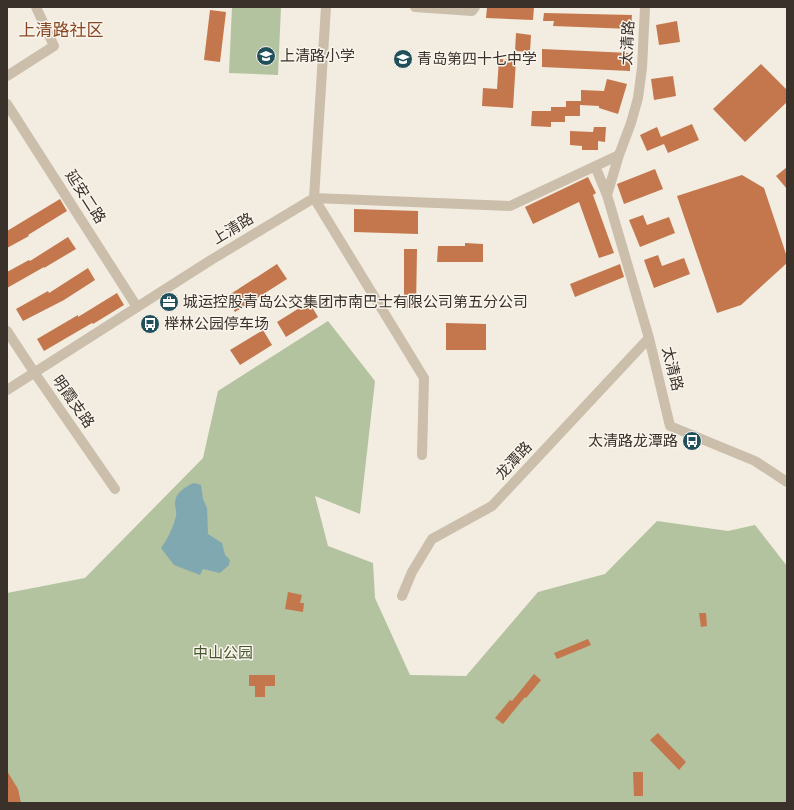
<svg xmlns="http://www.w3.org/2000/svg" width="794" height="810" font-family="'Sofia Sans Condensed','Noto Sans SC',sans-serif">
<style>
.green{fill:#b3c29f}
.water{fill:#7fa8b0}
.building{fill:#c4774c}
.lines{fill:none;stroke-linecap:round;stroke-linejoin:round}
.minor{stroke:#cbbeab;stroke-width:10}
.tertiary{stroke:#cbbeab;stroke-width:10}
.labels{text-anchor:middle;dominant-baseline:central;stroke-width:3;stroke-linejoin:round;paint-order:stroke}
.street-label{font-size:15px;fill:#39312a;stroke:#faf5ec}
.poi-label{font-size:15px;fill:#39312a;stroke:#faf5ec;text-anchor:start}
.park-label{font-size:15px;fill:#44572e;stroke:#faf5ec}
.quarter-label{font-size:17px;fill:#884724;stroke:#faf5ec}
</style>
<rect width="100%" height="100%" fill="#f3ece0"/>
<!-- green -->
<path class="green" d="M232,7H281L278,75L229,73Z
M328,321L375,381L360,514L315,496L328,546L373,563L375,598L410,675L466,676L538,592L605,574L657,521L728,531L755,525L787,566V803H7V593L85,578L203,458L218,391Z"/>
<!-- water -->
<path class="water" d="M194,483L201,485L203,499L207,508L208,534L222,543L225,555L230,560L229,565L220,573L203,569L200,575L174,565L161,548C168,538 173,528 176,516C177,512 175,507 175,503C175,493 186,486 194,483Z"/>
<!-- building -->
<path class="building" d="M487,7H534L533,20L486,18Z
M210,10L226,12L220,62L204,60Z
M544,13L632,15L631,29L553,26L554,21H543Z
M677,21L680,42L659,45L656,25Z
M516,33L531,35L530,52L515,51Z
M542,49L630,53V71L542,67Z
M499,59L516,60L513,108L482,106L483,88L497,89Z
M761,64L787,90V102L745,142L713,109Z
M673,76L676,96L654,100L651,79Z
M607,79L627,84L618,114L599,108V106L580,105V116H565V122H551V127L531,126L532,111H551V107H566V101H581V90L604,91Z
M692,124L699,140L668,153L664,144L647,151L640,135L657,127L661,137Z
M594,127H606L605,142L598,141V150H582V146L570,145V131L593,132Z
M787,167V189L776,176Z
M655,169L663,189L624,204L617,184Z
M742,175L764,188L787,257V263L741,305L717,313L677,196Z
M588,177L596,193L593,195L614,253L599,258L579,202L533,224L525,207Z
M60,199L67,211L28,235L29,236L7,248V231Z
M354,209L418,211V234L354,232Z
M643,215L647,225L669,217L675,233L640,247L629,220Z
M68,237L76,249L44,268V267L7,288V272L29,260L30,261Z
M465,243L483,244V262H437L438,246H465Z
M404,249H417L416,308H404Z
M658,255L662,266L684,258L690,274L654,288L644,260Z
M277,264L287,279L235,312L226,297Z
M620,264L624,277L575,297L570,284Z
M88,268L95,280L64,300L23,321L16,309L48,291L49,293Z
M117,293L124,305L93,324L92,323L44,351L37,339L78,315V317Z
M309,302L318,317L286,337L277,322Z
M446,323L486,324V350H446Z
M263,330L272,345L240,365L230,350Z
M288,592L302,595L300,603H304L303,612L285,609Z
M699,613H706L707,626L701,627Z
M588,639L591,645L557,659L554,653Z
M534,674L541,680L526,698L525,697L503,724L495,718L510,700L512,701Z
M249,675H275V686H265V697H255V686H249Z
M658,733L686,762L679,770L650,740Z
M7,771L18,789L21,803H7Z
M633,772H643V796H634Z"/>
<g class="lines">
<!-- minor -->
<path class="minor" d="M415,7L472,11L475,7
M645,7L642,68L638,98L631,123L619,155L607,195L649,338L670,426L755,461L787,482
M7,76L54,46L36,7
M595,166L607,195
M314,198L510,206L619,155
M314,198L424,378L422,455
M7,331L34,372L115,489
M7,390L211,260L314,198L326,7
M402,596L412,572L432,539L492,506L649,338"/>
<!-- tertiary -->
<path class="tertiary" d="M7,104L137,307"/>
</g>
<!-- icons -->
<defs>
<symbol id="school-disc" viewBox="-11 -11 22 22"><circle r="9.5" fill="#20505b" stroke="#faf5ec"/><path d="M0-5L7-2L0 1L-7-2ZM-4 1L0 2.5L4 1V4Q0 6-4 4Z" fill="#fff"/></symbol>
<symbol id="office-disc" viewBox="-11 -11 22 22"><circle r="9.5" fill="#20505b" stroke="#faf5ec"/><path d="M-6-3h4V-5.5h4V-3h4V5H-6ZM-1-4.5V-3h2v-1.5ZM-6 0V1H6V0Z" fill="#fff"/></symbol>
<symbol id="bus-disc" viewBox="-11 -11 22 22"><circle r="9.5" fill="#20505b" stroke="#faf5ec"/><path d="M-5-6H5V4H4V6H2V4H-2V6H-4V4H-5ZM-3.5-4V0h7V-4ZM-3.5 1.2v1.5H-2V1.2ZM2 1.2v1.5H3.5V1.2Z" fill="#fff"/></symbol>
</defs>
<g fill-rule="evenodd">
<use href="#school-disc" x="255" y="45" width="22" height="22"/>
<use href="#school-disc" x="392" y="48" width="22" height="22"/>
<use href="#office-disc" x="158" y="291" width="22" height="22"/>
<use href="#bus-disc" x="139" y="313" width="22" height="22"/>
<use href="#bus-disc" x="681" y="430" width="22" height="22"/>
</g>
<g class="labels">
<!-- street labels -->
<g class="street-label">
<text transform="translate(628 43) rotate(-87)">太清路</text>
<text transform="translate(85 197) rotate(57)">延安二路</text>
<text transform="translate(233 229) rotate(-31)">上清路</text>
<text transform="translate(672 369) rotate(76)">太清路</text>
<text transform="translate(73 402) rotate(55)">明霞支路</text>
<text transform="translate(514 461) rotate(-47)">龙潭路</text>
</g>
<!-- poi labels -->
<g class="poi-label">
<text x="280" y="56">上清路小学</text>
<text x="417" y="59">青岛第四十七中学</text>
<text x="183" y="302">城运控股青岛公交集团市南巴士有限公司第五分公司</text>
<text x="164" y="324">榉林公园停车场</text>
<text x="678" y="441" text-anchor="end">太清路龙潭路</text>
</g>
<!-- park labels -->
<g class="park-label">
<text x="223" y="653">中山公园</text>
</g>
<!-- quarter labels -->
<g class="quarter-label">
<text x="61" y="31">上清路社区</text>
</g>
</g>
<!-- border -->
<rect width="794" height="810" fill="none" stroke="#39312a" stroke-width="16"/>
</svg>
